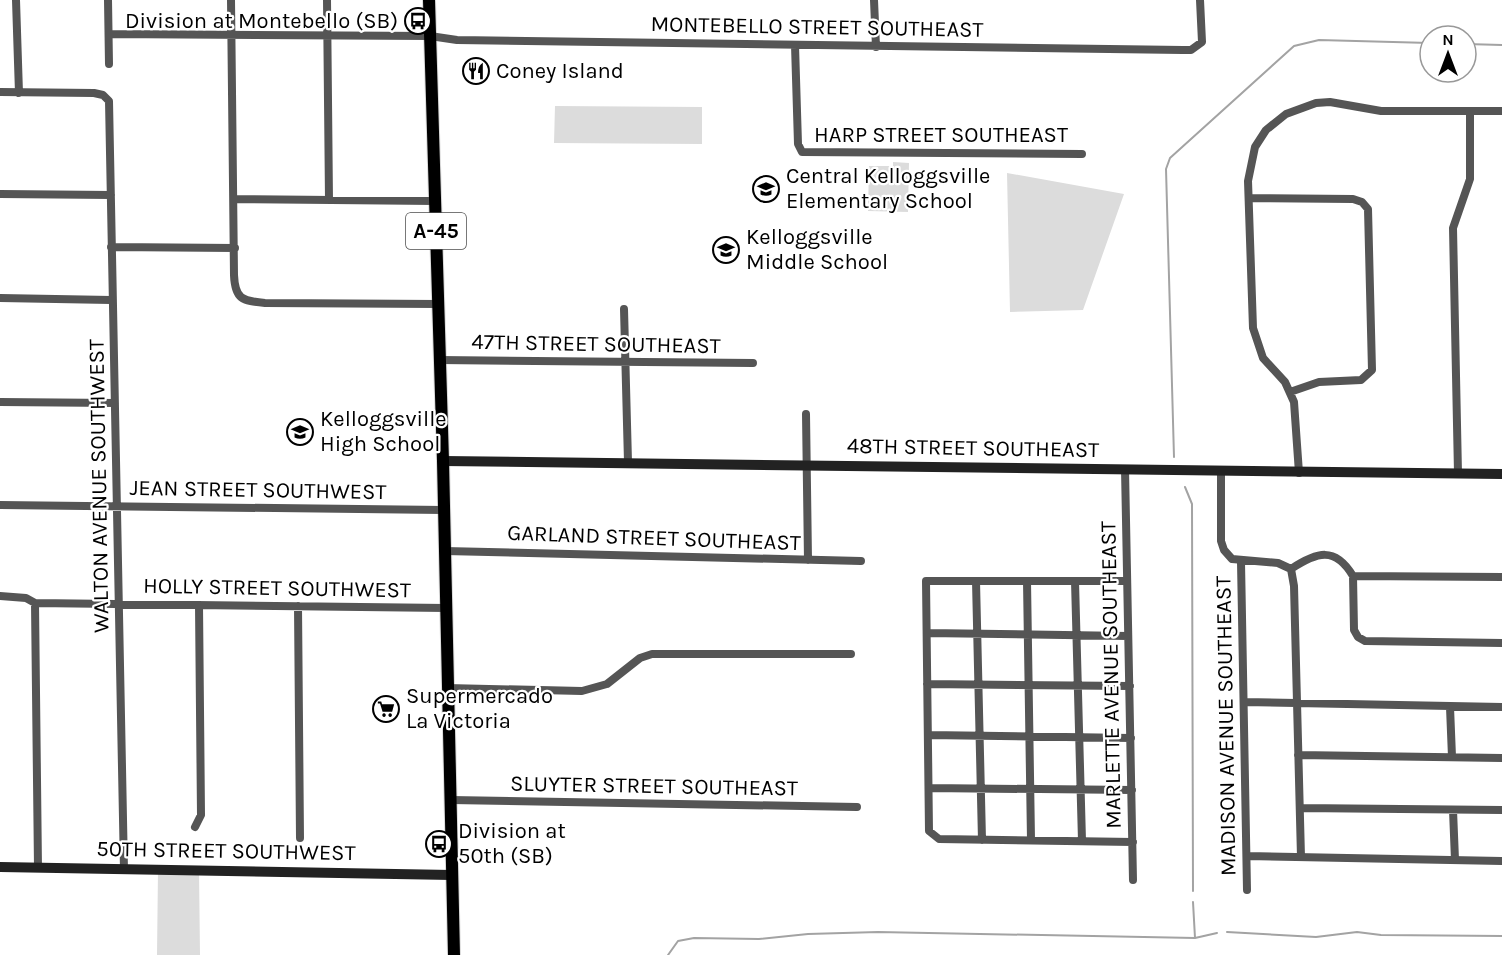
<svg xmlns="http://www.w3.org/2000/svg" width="1502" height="955" font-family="Karla,sans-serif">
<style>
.green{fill:#dcdcdc}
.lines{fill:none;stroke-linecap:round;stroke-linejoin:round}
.stream{stroke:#a3a3a3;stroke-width:2}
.primary-casing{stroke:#dbdbdb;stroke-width:14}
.street{stroke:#555;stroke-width:8}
.secondary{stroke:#222;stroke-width:10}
.primary{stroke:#000;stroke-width:12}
.labels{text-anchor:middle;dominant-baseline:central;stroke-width:4.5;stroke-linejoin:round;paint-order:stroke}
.shield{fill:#fff;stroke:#4c4c4c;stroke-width:1.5}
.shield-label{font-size:21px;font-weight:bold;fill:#000}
.poi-label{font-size:22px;fill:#000;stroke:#fff;text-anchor:start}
.street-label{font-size:22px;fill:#000;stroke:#fff}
</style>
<rect width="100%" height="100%" fill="#fff"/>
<!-- green -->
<path class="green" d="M555,106L702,107V144L554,143Z
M893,162L909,163L908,212L868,211L869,166H893Z
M1007,173L1124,194L1083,310L1010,312Z
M158,870L199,871L200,955H157Z"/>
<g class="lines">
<!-- stream -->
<path class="stream" d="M1466,44L1502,45
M1174,457L1166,169L1170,158L1294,46L1319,40L1430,43
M1185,487L1192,504L1193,891
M1193,902L1195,938
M1227,932L1316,937L1357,932L1381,935L1502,936
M668,955L678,941L694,938L759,939L808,934L878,932L1195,938L1217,933"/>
<defs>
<path id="primary" d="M429,0L443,461L454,955"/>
</defs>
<!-- primary casing -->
<use href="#primary" class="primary-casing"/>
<!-- street -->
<path class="street" d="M16,0L19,93
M108,0L109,64
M231,0L234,275C235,299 242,301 265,303L438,304
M327,0L329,200
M874,0L876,47
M109,34L430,36L457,40L1183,50H1191L1202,42L1200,0
M795,45L798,144L802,152L1082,154
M0,92L94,93L103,95L109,101L124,870
M0,194L111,195
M1249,198L1353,199L1362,202L1368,209L1372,370L1361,380L1319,382L1290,392
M235,199L435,201
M111,247L235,248
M0,298L111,300
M624,309L628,462
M439,360L753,363
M0,402L115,403
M806,414L808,560
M1125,469L1133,880
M1221,471V541L1224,550L1232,559L1278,563L1291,569C1317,552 1335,546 1353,576L1502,577
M1299,473L1294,402L1285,382L1263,358L1253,328L1248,181L1255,147L1266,130L1286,114L1316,103L1330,102L1381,111H1502
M1458,473L1453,228L1470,179V111
M0,505L443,510
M445,551L861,561
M1241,562L1247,890
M1291,569L1294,586L1301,857
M1353,576L1354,630L1358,637L1365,641L1502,643
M976,581L982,840
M1027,581L1031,840
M1075,581L1082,841
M1127,581H926L929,831L939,839L1133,842
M0,596L26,598L35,603L446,608
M35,603L38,868
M298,606L300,838
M927,633L1128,636
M927,684L1130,686
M447,688L582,691L607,684L640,658L652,654H851
M1244,702L1502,707
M1450,707L1452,757
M928,735L1131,738
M1298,755L1502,758
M929,788L1132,790
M451,800L857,807
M1300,808L1502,810
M1453,810L1455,860
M195,827L201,815L199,605
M1247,856L1502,861"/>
<!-- secondary -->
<path class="secondary" d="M443,461L1502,474
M0,867L452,875"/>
<!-- primary -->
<use href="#primary" class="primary"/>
</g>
<!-- icons -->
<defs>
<symbol id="bus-ring" viewBox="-11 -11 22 22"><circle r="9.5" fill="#fff" stroke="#000" stroke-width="1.5"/><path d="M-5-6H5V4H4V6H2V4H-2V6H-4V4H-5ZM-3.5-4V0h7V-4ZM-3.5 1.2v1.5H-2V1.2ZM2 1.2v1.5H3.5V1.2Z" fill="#000"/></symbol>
<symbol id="restaurant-ring" viewBox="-11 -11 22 22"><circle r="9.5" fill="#fff" stroke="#000" stroke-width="1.5"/><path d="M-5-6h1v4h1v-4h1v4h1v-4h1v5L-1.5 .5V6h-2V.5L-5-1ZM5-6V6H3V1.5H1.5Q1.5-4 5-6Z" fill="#000"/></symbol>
<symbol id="school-ring" viewBox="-11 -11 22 22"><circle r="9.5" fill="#fff" stroke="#000" stroke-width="1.5"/><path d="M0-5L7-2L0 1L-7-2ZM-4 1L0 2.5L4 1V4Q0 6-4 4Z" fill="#000"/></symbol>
<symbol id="supermarket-ring" viewBox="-11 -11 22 22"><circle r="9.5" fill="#fff" stroke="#000" stroke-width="1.5"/><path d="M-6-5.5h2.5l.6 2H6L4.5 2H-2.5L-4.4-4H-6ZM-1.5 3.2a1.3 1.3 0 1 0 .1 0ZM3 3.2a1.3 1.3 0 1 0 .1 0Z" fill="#000"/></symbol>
</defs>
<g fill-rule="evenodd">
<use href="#bus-ring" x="403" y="6" width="30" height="30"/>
<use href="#restaurant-ring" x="461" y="56" width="30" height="30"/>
<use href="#school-ring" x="751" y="174" width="30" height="30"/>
<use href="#school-ring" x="711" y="235" width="30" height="30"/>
<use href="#school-ring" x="285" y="417" width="30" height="30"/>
<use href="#supermarket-ring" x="371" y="694" width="30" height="30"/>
<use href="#bus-ring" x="424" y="829" width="30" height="30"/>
</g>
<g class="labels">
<!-- shield labels -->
<rect class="shield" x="406" y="213" width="60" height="36" rx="4.5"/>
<g class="shield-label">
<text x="436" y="231">A-45</text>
</g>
<!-- poi labels -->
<g class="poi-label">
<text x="398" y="21" text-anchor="end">Division at Montebello (SB)</text>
<text x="496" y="71">Coney Island</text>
<text x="786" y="176">Central Kelloggsville<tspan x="786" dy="25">Elementary School</tspan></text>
<text x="746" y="237">Kelloggsville<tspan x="746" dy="25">Middle School</tspan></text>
<text x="320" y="419">Kelloggsville<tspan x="320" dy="25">High School</tspan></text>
<text x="406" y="696">Supermercado<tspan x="406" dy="25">La Victoria</tspan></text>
<text x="458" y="831">Division at<tspan x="458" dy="25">50th (SB)</tspan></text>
</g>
<!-- street labels -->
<g class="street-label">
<text transform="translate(817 27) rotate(1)">MONTEBELLO STREET SOUTHEAST</text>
<text x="941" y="135">HARP STREET SOUTHEAST</text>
<text transform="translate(596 344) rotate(1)">47TH STREET SOUTHEAST</text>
<text transform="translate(973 448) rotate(1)">48TH STREET SOUTHEAST</text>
<text transform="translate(99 486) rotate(-91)">WALTON AVENUE SOUTHWEST</text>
<text transform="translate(258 490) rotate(1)">JEAN STREET SOUTHWEST</text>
<text transform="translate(654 538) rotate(2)">GARLAND STREET SOUTHEAST</text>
<text transform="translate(277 588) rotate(1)">HOLLY STREET SOUTHWEST</text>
<text transform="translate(1111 675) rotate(-91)">MARLETTE AVENUE SOUTHEAST</text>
<text transform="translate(1226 726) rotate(-91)">MADISON AVENUE SOUTHEAST</text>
<text transform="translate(654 786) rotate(1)">SLUYTER STREET SOUTHEAST</text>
<text transform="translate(226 851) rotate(1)">50TH STREET SOUTHWEST</text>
</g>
</g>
<!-- north arrow -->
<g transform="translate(1448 54)"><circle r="28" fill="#ffffff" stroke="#999999" stroke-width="1.5"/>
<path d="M0-4.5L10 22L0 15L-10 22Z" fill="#000000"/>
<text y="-9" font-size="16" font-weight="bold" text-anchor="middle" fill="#000000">N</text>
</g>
</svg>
